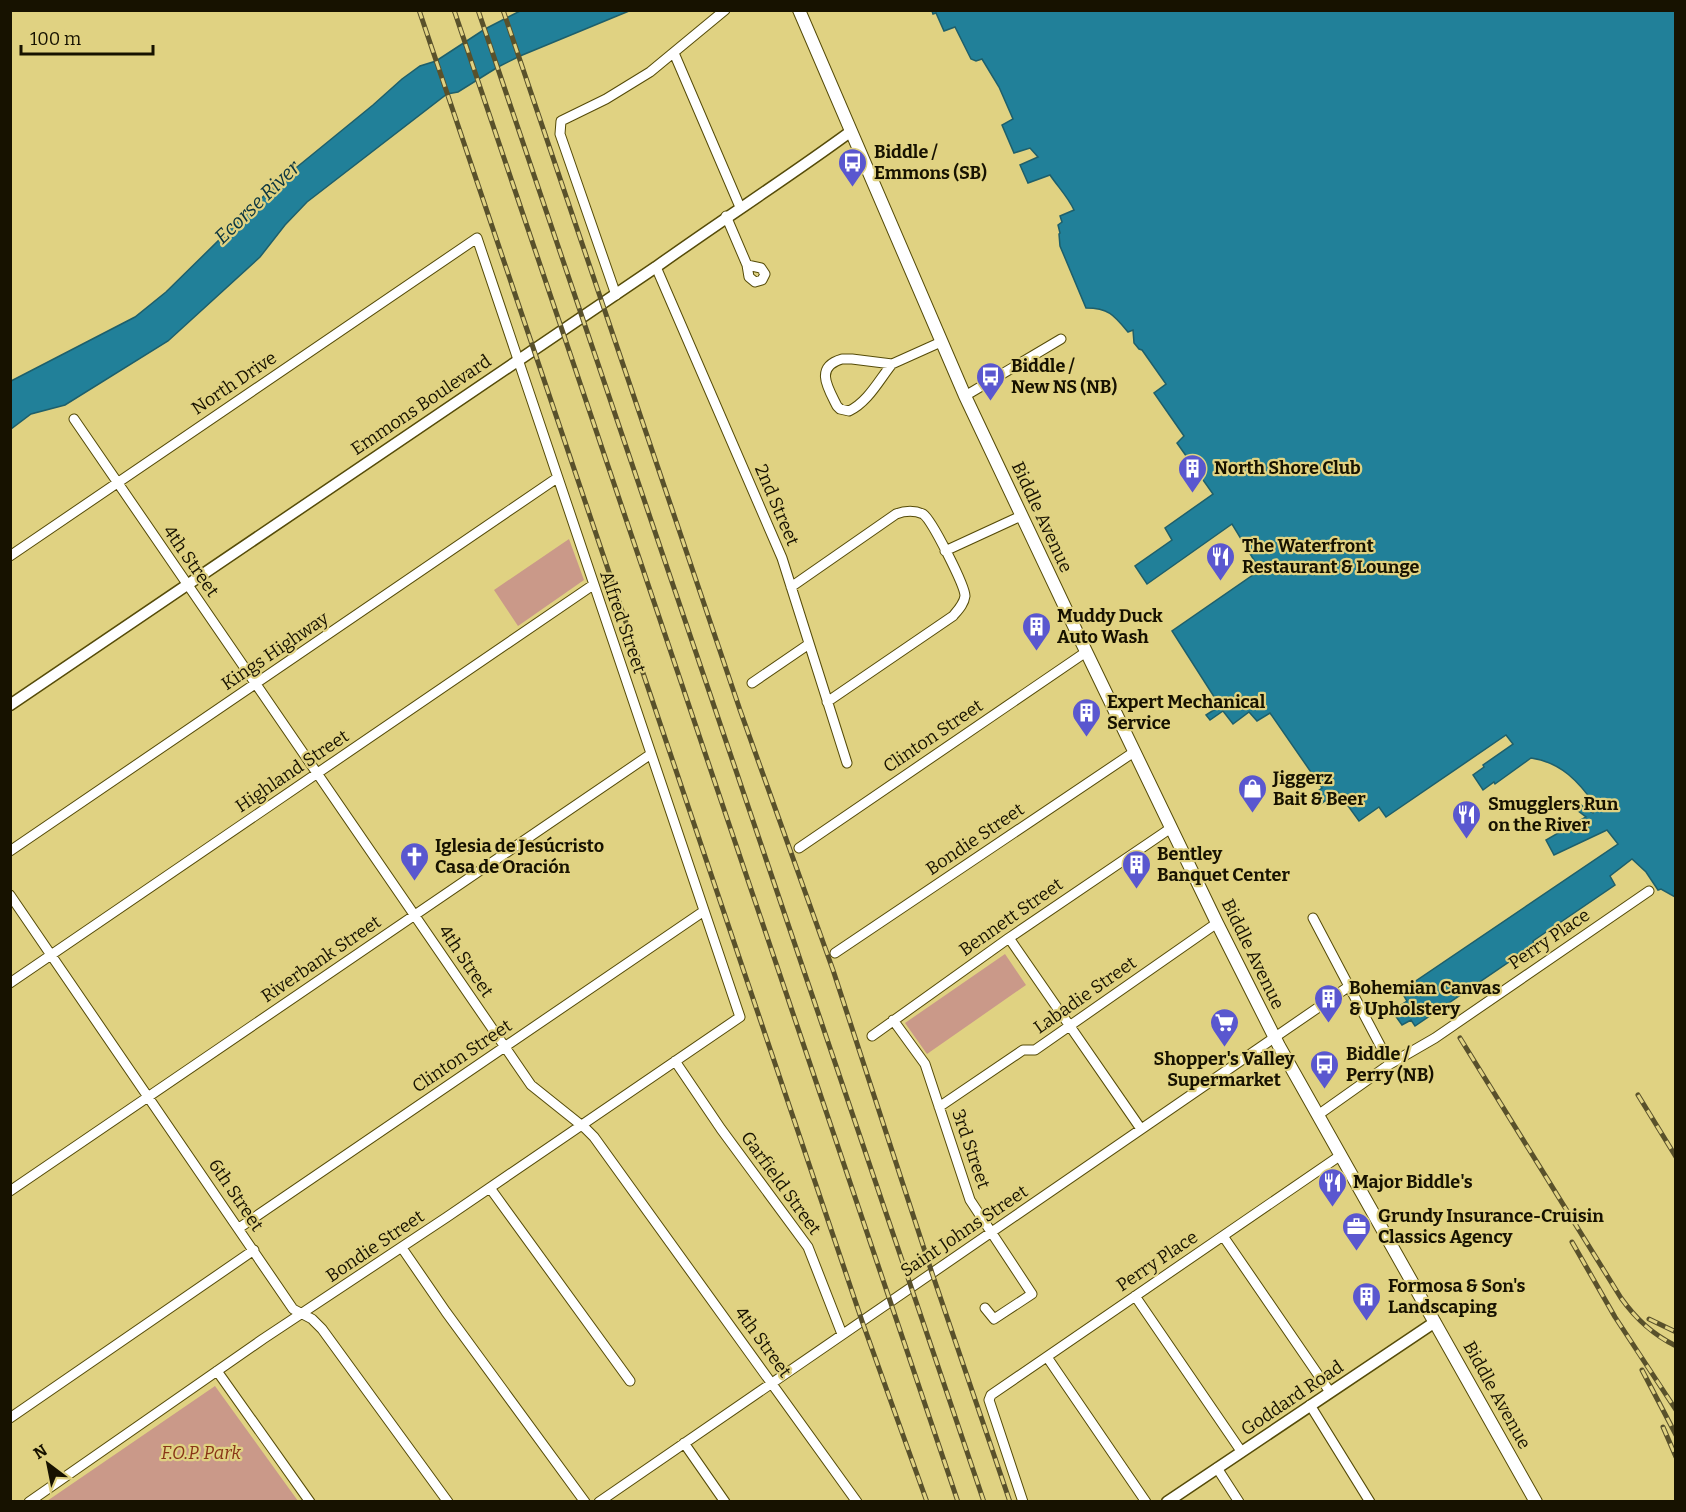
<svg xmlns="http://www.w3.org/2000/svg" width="1686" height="1512" font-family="Bitter,serif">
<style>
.green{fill:#ca9989}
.water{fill:#218099;stroke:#1e5f6b;stroke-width:1.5}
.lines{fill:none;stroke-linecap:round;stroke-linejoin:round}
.minor-casing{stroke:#554b08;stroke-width:11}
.tertiary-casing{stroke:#554b08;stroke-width:13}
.secondary-casing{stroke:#554b08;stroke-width:14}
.minor{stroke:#fff;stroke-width:9}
.tertiary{stroke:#fff;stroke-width:10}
.secondary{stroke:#fff;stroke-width:12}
.rail-casing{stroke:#59512b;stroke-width:5}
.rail{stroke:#e0d282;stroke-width:3;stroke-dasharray:9;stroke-linecap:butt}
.labels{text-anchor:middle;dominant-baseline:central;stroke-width:4.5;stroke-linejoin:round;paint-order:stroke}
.poi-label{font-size:18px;font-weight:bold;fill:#171200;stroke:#e0d282;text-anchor:start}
.street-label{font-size:18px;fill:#171200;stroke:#e0d282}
.park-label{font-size:18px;font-style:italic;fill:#893516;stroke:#e0d282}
.water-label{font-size:20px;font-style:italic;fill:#0a343f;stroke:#e0d282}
</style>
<rect width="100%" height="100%" fill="#e0d282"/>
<!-- green -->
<path class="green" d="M569,539L584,580L518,626L494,590Z
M1005,954L1026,985L927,1054L905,1023Z
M215,1386L298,1501H47Z"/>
<!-- water -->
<path class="water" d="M520,11H629L520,56L498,67L458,92L447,94L307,202L285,225L260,257L168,341L65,405L31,414L11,429V381L135,317L166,292L275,185L373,105L402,79L420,66L436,61L485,29Z
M932,11H1675V897L1661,889L1658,890L1646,872L1632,859L1610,876L1615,885L1533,941L1534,945L1415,1026L1411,1020L1402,1025L1392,1011L1407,1001L1401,991L1618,844L1607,830L1554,855L1546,840L1586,817L1577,810L1581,805L1593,813L1596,806C1579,782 1561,762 1531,758L1495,784L1494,782L1483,790L1473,775L1484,767L1483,765L1513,744L1506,735L1386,817L1379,807L1359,821L1338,792L1318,806L1311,796L1322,788L1270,713L1257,721L1249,712L1233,724L1223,711L1210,720L1206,715L1220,706L1172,631L1260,570L1232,524L1147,584L1135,566L1172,540L1165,528L1213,494L1177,443L1184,436L1154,393L1166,384L1142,350L1139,349L1134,343L1133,330L1128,332C1114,315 1109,308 1086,308L1060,246L1059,234L1060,233L1058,225L1062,222L1060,216L1074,210C1068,197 1058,187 1050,175L1028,183L1020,165L1038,157L1030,148L1014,153L1002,125L1013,119L999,87L982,59L976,61L971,59L955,27L944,31L936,13L933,14Z"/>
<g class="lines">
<defs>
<path id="minor" d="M674,53L740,207
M726,216L747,265L749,277L755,282L762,280L765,274L761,268L747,265
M656,267L782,558L847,763
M616,295L560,134L561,121L606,99L650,72L725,10
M842,359H852L892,364C879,380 868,402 849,411L840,409L837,406C828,388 814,367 842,359Z
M892,364L941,342
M965,396L1061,339
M74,419L531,1085L586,1129L594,1137L857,1502
M945,551L1021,516
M10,556L477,238L740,1017L447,1217L263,1339L29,1502
M791,587L896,514C904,511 914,510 923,514C932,520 965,586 965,596C964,604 958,610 953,616L827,702
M752,683L809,644
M799,848L1086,652
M10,851L557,478
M10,895L293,1309L312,1319L322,1329L448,1502
M1313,918L1390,1064
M1009,938L1141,1129
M835,953L1134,752
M10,983L593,585
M893,1020L925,1064L970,1200L1032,1294L994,1319L985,1308
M872,1036L1009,938L1171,828
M675,1061L721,1129L808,1247L842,1334
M939,1107L1023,1050H1035L1217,923
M1318,1115L1390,1064L1435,1038L1649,891
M490,1188L630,1381
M10,1191L651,754
M239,1228L704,911
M1223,1236L1330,1392
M402,1248L446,1312L585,1502
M1135,1296L1241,1451
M1047,1357L1146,1502
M217,1371L310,1502
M1310,1405L1370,1502
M10,1418L254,1250
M684,1443L725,1502
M1217,1468L1239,1502
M599,1502L1348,987
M1023,1502L989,1400L991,1395L1341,1155"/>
<path id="tertiary" d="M10,705L656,267C720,221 786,179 850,132
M1167,1502L1435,1322"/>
<path id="secondary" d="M799,10L965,396L1081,641L1217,923L1279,1046L1536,1502"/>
</defs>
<!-- minor casing -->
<use href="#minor" class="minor-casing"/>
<!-- tertiary casing -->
<use href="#tertiary" class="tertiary-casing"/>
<!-- secondary casing -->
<use href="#secondary" class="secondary-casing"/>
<!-- minor -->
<use href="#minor" class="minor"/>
<!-- tertiary -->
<use href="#tertiary" class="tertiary"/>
<!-- secondary -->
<use href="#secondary" class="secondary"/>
<defs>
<path id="rail" d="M419,10L862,1321L927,1502
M454,10L958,1502
M478,10L984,1502
M503,10L740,710L833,970L932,1273L1010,1502
M1460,1038L1621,1298C1636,1319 1652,1334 1676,1346
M1638,1095L1676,1157
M1572,1242L1615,1317L1676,1410
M1649,1319L1676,1332
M1642,1370L1676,1435
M1663,1427L1676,1457"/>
</defs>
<!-- rail casing -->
<use href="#rail" class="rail-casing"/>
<!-- rail -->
<use href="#rail" class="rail"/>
</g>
<!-- icons -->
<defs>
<symbol id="bus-pin" viewBox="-11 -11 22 30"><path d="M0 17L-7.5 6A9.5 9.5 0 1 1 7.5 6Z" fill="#5a57cf" stroke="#e0d282"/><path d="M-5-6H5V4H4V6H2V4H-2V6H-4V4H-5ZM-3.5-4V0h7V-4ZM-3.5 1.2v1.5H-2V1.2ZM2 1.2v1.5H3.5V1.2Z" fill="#fff"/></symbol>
<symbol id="building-pin" viewBox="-11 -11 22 30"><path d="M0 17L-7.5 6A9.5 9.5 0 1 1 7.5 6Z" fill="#5a57cf" stroke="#e0d282"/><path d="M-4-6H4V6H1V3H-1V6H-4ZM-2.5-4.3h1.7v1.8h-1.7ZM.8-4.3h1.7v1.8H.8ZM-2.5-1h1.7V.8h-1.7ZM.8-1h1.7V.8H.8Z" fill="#fff"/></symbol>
<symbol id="restaurant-pin" viewBox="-11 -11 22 30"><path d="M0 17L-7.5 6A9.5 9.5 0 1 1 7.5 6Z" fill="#5a57cf" stroke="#e0d282"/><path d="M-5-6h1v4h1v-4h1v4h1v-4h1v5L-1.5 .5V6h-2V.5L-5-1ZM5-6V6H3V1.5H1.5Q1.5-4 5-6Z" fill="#fff"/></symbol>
<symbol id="shop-pin" viewBox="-11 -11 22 30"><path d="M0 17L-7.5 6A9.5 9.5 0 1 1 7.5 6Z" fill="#5a57cf" stroke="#e0d282"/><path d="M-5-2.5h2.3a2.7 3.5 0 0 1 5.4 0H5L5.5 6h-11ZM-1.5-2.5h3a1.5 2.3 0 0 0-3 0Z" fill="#fff"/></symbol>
<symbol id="church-pin" viewBox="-11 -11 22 30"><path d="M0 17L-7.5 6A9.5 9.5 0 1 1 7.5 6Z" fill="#5a57cf" stroke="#e0d282"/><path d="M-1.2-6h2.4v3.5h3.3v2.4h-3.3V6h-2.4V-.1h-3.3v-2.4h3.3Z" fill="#fff"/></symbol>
<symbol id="supermarket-pin" viewBox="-11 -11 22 30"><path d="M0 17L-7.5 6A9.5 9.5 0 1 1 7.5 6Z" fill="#5a57cf" stroke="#e0d282"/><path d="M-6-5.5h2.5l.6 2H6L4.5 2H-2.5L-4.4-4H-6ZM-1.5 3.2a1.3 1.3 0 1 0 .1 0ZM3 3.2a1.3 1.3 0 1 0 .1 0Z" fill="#fff"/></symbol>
<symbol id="office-pin" viewBox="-11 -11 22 30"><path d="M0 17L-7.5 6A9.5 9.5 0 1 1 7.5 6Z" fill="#5a57cf" stroke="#e0d282"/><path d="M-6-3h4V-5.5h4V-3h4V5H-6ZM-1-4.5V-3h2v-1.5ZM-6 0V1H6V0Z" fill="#fff"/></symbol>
</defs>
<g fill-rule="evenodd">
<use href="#bus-pin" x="836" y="146" width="33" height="45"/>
<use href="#bus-pin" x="974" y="360" width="33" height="45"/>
<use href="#building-pin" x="1176" y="452" width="33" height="45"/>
<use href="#restaurant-pin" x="1204" y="540" width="33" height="45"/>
<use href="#building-pin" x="1020" y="610" width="33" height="45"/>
<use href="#building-pin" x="1070" y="696" width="33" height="45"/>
<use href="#shop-pin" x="1236" y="772" width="33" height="45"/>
<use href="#restaurant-pin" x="1450" y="798" width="33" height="45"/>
<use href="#church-pin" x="398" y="840" width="33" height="45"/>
<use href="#building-pin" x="1120" y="848" width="33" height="45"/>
<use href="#building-pin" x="1312" y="982" width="33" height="45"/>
<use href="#supermarket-pin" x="1208" y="1006" width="33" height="45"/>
<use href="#bus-pin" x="1308" y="1048" width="33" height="45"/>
<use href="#restaurant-pin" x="1316" y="1166" width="33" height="45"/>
<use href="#office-pin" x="1340" y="1210" width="33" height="45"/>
<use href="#building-pin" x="1350" y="1280" width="33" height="45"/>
</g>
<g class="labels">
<!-- poi labels -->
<g class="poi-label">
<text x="874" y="152">Biddle /<tspan x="874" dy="21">Emmons (SB)</tspan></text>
<text x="1011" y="366">Biddle /<tspan x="1011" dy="21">New NS (NB)</tspan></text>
<text x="1214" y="468">North Shore Club</text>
<text x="1242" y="546">The Waterfront<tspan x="1242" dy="21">Restaurant &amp; Lounge</tspan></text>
<text x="1057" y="616">Muddy Duck<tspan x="1057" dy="21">Auto Wash</tspan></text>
<text x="1107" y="702">Expert Mechanical<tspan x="1107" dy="21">Service</tspan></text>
<text x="1273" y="778">Jiggerz<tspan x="1273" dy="21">Bait &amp; Beer</tspan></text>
<text x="1488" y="804">Smugglers Run<tspan x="1488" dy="21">on the River</tspan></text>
<text x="435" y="846">Iglesia de Jesúcristo<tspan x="435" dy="21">Casa de Oración</tspan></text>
<text x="1157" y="854">Bentley<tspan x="1157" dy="21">Banquet Center</tspan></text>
<text x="1349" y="988">Bohemian Canvas<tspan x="1349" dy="21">&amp; Upholstery</tspan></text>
<text x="1346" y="1054">Biddle /<tspan x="1346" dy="21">Perry (NB)</tspan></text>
<text x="1224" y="1059" text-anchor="middle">Shopper's Valley<tspan x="1224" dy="21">Supermarket</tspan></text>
<text x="1353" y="1182">Major Biddle's</text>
<text x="1378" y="1216">Grundy Insurance-Cruisin<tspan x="1378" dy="21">Classics Agency</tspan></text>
<text x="1388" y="1286">Formosa &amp; Son's<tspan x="1388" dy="21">Landscaping</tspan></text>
</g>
<!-- street labels -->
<g class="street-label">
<text transform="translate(234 383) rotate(-34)">North Drive</text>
<text transform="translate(421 405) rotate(-34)">Emmons Boulevard</text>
<text transform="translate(777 505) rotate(67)">2nd Street</text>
<text transform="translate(1042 517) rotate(65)">Biddle Avenue</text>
<text transform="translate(191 561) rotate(55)">4th Street</text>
<text transform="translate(623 622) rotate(71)">Alfred Street</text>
<text transform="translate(275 651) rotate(-34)">Kings Highway</text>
<text transform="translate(933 736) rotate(-34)">Clinton Street</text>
<text transform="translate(292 771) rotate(-34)">Highland Street</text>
<text transform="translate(975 839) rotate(-34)">Bondie Street</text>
<text transform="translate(1011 917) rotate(-35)">Bennett Street</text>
<text transform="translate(1549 939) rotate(-34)">Perry Place</text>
<text transform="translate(1253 954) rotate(64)">Biddle Avenue</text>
<text transform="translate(321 959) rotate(-34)">Riverbank Street</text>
<text transform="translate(466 961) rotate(56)">4th Street</text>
<text transform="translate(1085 995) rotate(-35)">Labadie Street</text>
<text transform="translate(462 1056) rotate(-34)">Clinton Street</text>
<text transform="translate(971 1149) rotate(71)">3rd Street</text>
<text transform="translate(781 1183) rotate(54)">Garfield Street</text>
<text transform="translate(236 1195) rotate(56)">6th Street</text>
<text transform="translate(964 1231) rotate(-34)">Saint Johns Street</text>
<text transform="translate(375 1246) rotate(-34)">Bondie Street</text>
<text transform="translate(1157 1261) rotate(-34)">Perry Place</text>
<text transform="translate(763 1342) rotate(54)">4th Street</text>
<text transform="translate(1497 1395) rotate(61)">Biddle Avenue</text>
<text transform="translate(1292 1398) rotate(-34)">Goddard Road</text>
</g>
<!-- park labels -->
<g class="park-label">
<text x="201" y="1453">F.O.P. Park</text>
</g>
<!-- water labels -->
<g class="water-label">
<text transform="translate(257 202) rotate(-44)">Ecorse River</text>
</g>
</g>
<!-- border -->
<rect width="1686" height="1512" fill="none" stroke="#171200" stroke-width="24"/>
<!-- north arrow -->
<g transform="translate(48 1464) rotate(328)" stroke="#e0d282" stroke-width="4.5" paint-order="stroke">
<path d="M0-4.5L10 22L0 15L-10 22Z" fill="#171200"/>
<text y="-9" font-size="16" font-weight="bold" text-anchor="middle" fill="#171200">N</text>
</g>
<!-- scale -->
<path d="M21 45v9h132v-9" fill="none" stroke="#171200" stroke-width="3"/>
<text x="30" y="45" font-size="18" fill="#171200" stroke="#e0d282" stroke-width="4.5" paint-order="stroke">100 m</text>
</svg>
